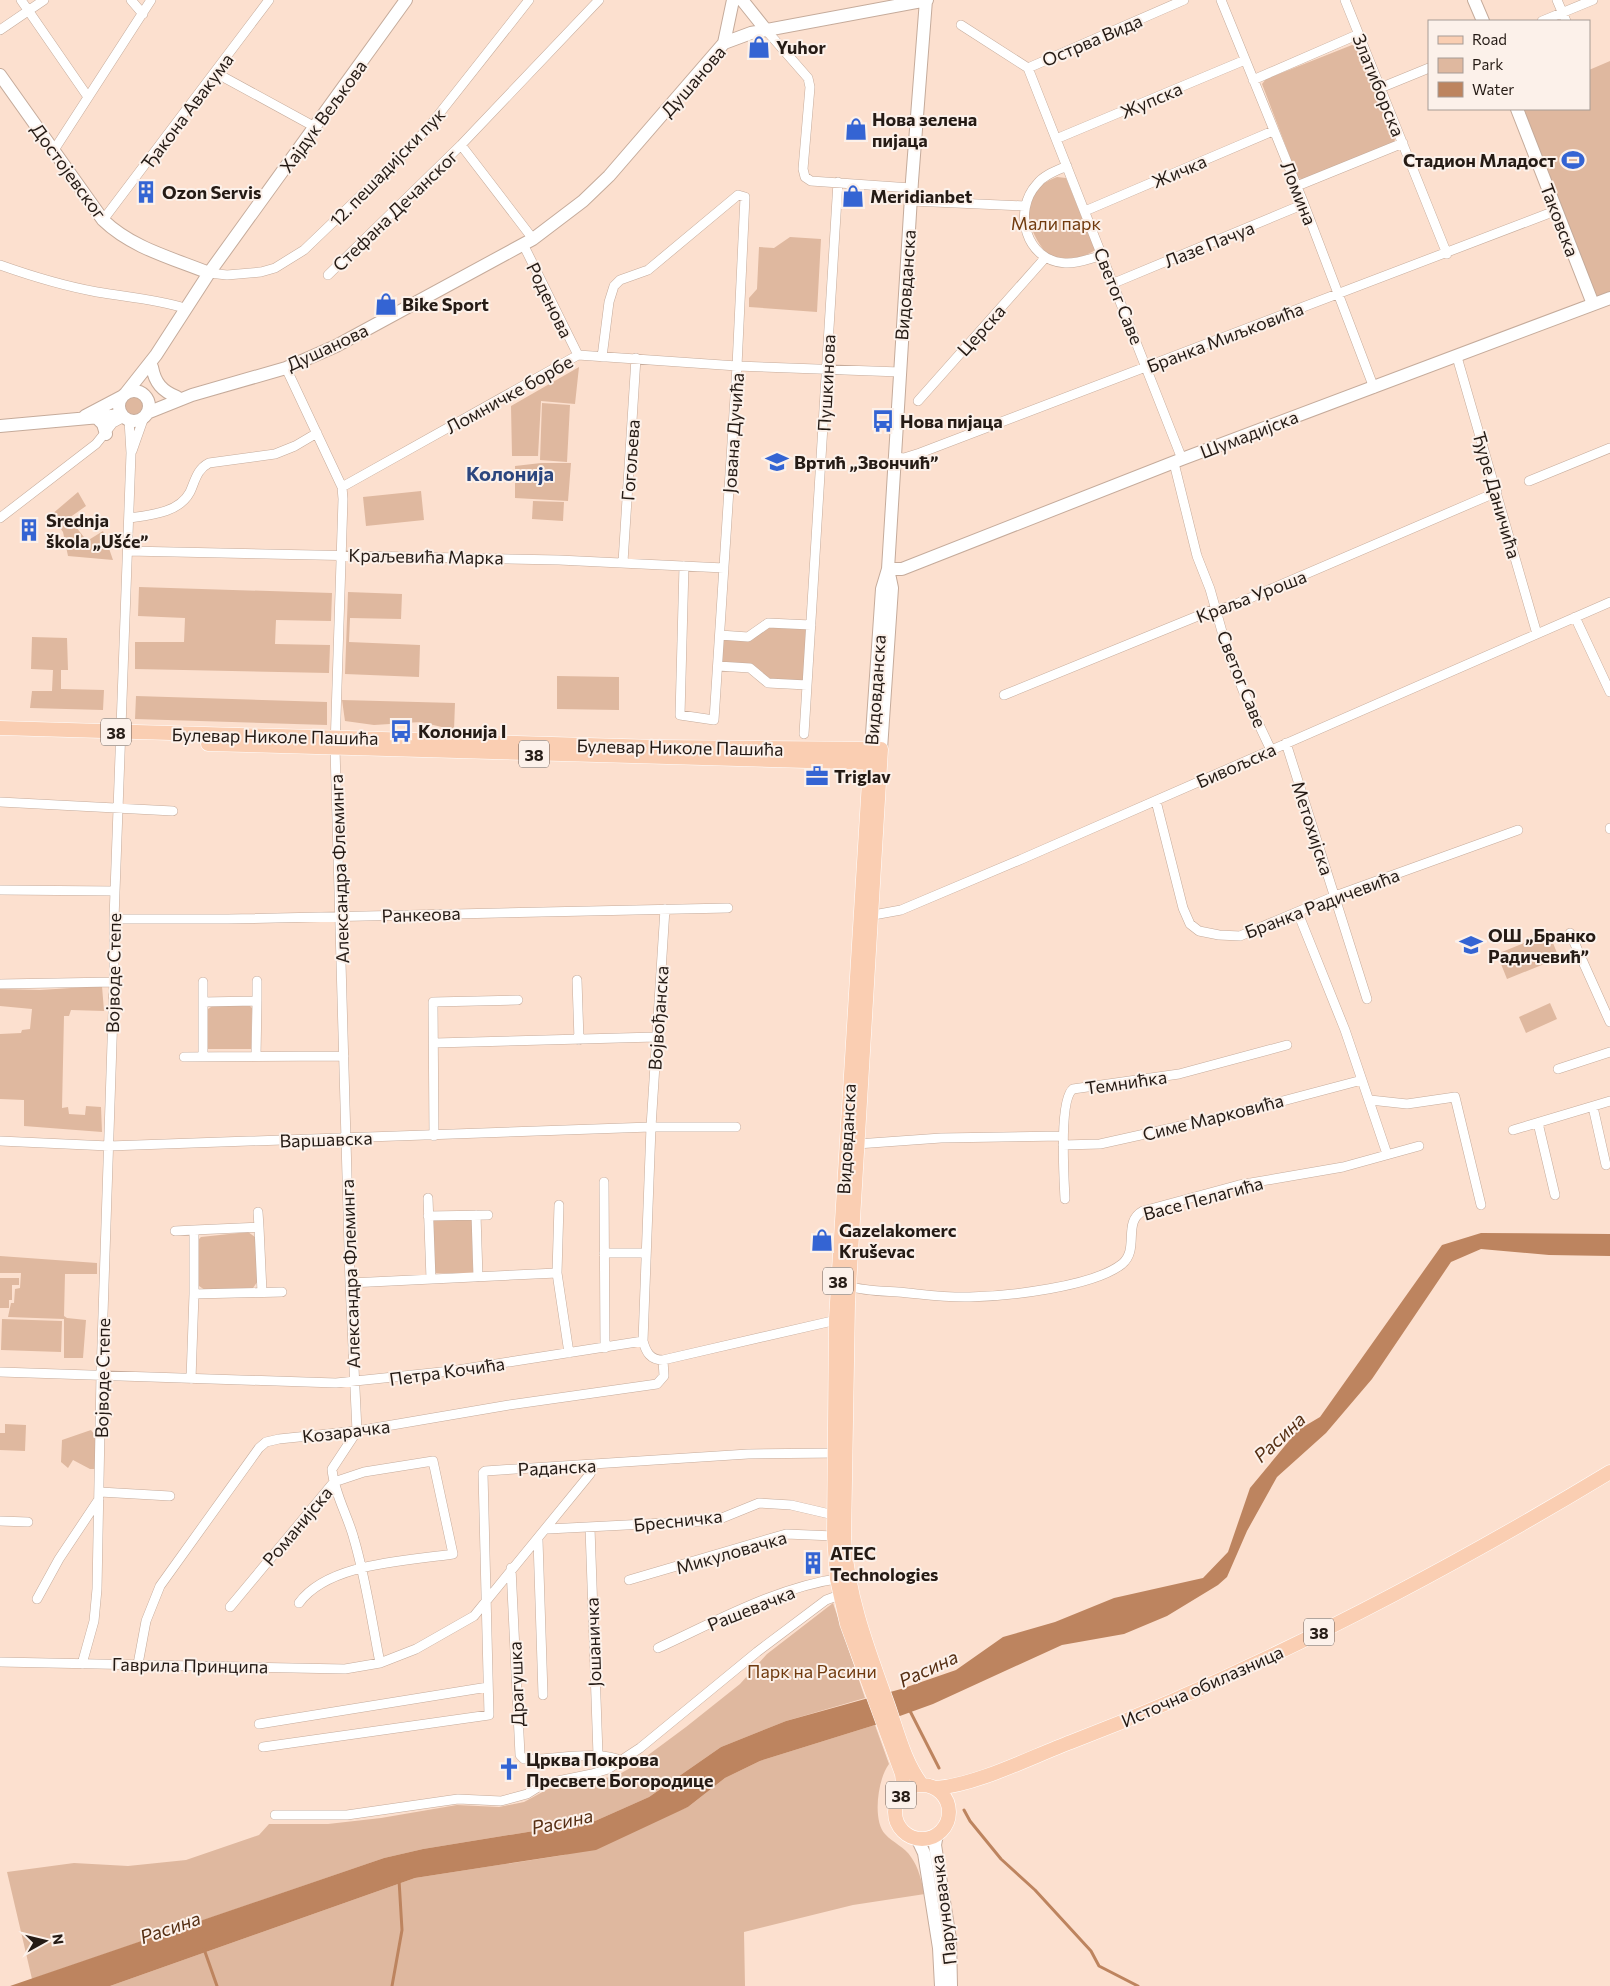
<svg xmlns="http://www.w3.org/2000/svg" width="1610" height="1986" font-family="Commissioner,sans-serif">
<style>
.green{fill:#dfb89f}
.water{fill:#bd845f}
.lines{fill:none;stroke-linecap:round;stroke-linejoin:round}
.stream{stroke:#bd845f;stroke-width:3}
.street-casing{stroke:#c5ab9b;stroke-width:10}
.secondary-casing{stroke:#c5ab9b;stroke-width:14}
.primary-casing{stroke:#fff;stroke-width:15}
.street{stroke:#fff;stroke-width:9}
.secondary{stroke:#fff;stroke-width:12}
.primary{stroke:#faceb2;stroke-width:14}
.labels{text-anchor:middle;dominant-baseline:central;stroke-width:4;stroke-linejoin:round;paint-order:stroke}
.shield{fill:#fcf1ea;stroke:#665b55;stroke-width:1}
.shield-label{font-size:16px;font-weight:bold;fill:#251b15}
.street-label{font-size:18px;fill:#251b15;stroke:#fcf1ea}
.poi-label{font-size:18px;font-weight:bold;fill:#251b15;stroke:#fcf1ea;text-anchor:start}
.park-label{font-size:18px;fill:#703a0e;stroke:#fcf1ea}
.water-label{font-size:19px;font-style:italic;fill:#562f13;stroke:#fcf1ea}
.quarter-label{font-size:20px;font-weight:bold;fill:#2c467e;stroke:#fcf1ea}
</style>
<rect width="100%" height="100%" fill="#fce0cf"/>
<!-- green -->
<path class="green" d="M1352,45L1355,46L1395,140L1392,144L1304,180L1298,178L1262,84L1266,79Z
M1610,61V297L1593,304L1517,109H1589V70Z
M1057,177L1066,178L1095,250C1081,260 1066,259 1049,256C1025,230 1016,192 1057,177Z
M790,237L821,239L817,312L749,307V298L757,289L759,247L774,248Z
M579,367L575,404L541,401L538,456H512L511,406Z
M125 406a9 9 0 1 1 18 0a9 9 0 1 1-18 0Z
M542,403L570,405L567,462L540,460Z
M541,463H571L568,501L515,498V466Z
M421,491L424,520L366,526L363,497Z
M78,492L86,506L69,518L87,541L103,531L113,560L68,556L63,532L51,515Z
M533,501L564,502L563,521L532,519Z
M139,587L332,593L331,621L276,620L275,644L330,645L329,673L135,669V642H184L185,618L138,616Z
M348,592L402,594L401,619L350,618L349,642L420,645L419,677L345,674Z
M768,623L811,625L807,685L768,683L750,668L718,666L720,635L748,637Z
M32,637L67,638L68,670H61V689L104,690L103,710L30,708L32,691H52L53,670L31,669Z
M557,676L619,677V710L557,709Z
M136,696L327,702V725L135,719Z
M342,700L455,703L454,730L421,722L374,725L345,721Z
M1549,933L1559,958L1507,979L1497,954Z
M102,986L104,1011L71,1010L69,1016H64L62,1108L68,1107L69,1114L85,1115L86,1106L101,1107L102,1132L24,1126V1100L0,1099V1034L21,1033L22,1030L30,1029L32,1009L0,1006V989L40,990Z
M1550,1003L1557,1019L1526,1033L1519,1017Z
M214,1005H249L252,1008L251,1049H207L208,1009Z
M433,1220H472L473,1273H434Z
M248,1232L255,1237L258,1281L253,1288L205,1290L199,1286L198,1240L201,1237Z
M0,1256L97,1263V1274H65L64,1316L67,1318L86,1320L83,1358H64V1319L8,1317L11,1303H14L15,1289L20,1288L21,1273H0Z
M0,1278H19V1285H12V1300H9V1308H0Z
M2,1319L62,1321L61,1352L1,1350Z
M5,1424L26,1425L25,1451L0,1450V1433H5Z
M91,1430L97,1438L95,1469H90L73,1460L68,1468L61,1462L62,1440Z
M833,1603L865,1698L786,1721L721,1747L649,1797L595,1821L423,1849L384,1858L32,1979L7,1872L74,1863L128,1866L186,1860L259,1835L269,1824H328L381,1818L457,1805L499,1807L524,1802L548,1789L616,1776L632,1767L686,1727L740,1684L767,1654Z
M875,1725L889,1764C878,1778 872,1820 885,1834C893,1843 905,1847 911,1857C919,1868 921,1881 925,1894L853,1905L744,1932L745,1986H110L415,1878L564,1855L688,1807L725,1778L760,1761Z"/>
<!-- water -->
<path class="water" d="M1481,1233L1610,1234V1256L1549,1255L1481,1249L1451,1262L1372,1379L1326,1433L1277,1477L1247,1531L1227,1577L1218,1585L1167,1616L1124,1634L1062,1645L933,1704L875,1725L760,1761L725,1778L688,1807L596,1850L415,1878L110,1986H10L384,1858L423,1849L595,1821L649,1797L721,1747L786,1721L901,1689L956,1670L1003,1637L1055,1622L1114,1598L1203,1578L1228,1552L1250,1488L1298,1430L1320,1417L1442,1245Z"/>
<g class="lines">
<!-- stream -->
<path class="stream" d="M909,1709L939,1768
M964,1810L970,1821L1001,1859L1035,1890L1091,1951L1099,1966L1138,1986
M204,1949L217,1986
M392,1986L402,1930L399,1880"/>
<defs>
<path id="street" d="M21,0L88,97
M131,0L143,14
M1221,0L1304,204L1374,388
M1345,0L1447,254
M1557,0L1566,21
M1542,21L1593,0
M961,25L1028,68L1182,459
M0,30L44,0
M766,30L808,78L810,87L803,169L805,177L811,181L911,188
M1028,68L1184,0
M216,73L315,127
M1253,80L1359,34
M1380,88L1429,68
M1056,139L1245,60
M461,145L533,239
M54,150L151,0
M1067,166C1056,171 1044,175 1037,184C1012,211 1026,261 1065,263C1078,264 1091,258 1103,255
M1297,186L1403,143
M911,201L1025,206
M1085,211L1273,131
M103,220L269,0
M523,244L578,355
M0,265C31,276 64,286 97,292C126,297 156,299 184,308
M209,273L227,275L261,272L275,268L304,250L401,157L428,128L529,0
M328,275L461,145L599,0
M1114,283L1304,204
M602,357L609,302L614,286L620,280L648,270L738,195L745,197L737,366L714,720L680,715L684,566
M1457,357L1537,634
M286,368L342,487L343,499L335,748L350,1283L357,1431L332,1469C334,1493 348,1516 354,1539C366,1580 372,1622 380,1663
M918,401L1045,258
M132,451L144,417
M895,457L904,458L920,453L1555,211
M1174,463L1197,556L1210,589L1226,646L1244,693L1271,750
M1529,481L1610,448
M342,487L578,355L737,366L900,372
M0,518L96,444L113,423L124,417
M129,518C150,515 179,513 190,492C195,481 197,469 209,463L275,454L295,446L317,433
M128,551L559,560L724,568
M623,562L636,358
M1575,617L1610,692
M720,635L748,637L768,623L811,625
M718,666L750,668L768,683L807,685
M1004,695L1215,609L1229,607L1497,492
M804,734L838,182
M1286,743L1367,999
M1156,801L1183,908L1190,924L1199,931L1219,935L1240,936L1335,896L1518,830
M0,802L173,811
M1610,829V828
M0,890L115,891
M665,909L651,1127L643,1341C646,1352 650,1360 663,1360L841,1319
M1298,913L1345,1030L1387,1154
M868,916L901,910L1022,859L1610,602
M114,919H228L728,908
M1570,933L1610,1022
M577,980L579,1040
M0,984L114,982
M257,1001V981
M203,1002V982
M435,1043L656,1037
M184,1057L344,1056
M203,1057V1002L257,1001L256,1056
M1558,1069L1610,1052
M1370,1100L1407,1104L1455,1097L1481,1205
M1593,1107L1606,1165
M1538,1123L1555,1195
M1513,1130L1610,1101
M434,1136L433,1002L518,1000
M0,1141L109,1146L651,1127H736
M857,1144L941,1138L1063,1136
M1063,1145L1100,1144L1226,1116L1362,1080
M604,1182L605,1348
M428,1198L431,1279
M1065,1199C1064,1179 1059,1099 1073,1089L1179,1074L1287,1045
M559,1205L557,1273L569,1353
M258,1212L259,1227
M476,1215L478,1277
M428,1216L488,1215
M175,1231L194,1230
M604,1253H645
M350,1283L557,1273
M848,1286C864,1291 881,1291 898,1292C921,1294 947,1298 970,1297C1008,1296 1093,1287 1122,1264C1140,1249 1122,1222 1143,1211L1239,1185L1343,1167L1419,1146
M194,1294V1230L259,1227L262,1292
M0,1372L336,1383L451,1371L643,1341
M191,1379L194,1294L282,1292
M100,1492L170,1496
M0,1521L28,1522
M590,1528L598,1755
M548,1529L704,1521L722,1518L759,1503L791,1505L834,1515
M538,1540L543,1695
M511,1568L520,1755L524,1759H534C557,1759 603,1750 621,1761
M629,1580L786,1534L834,1536
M37,1599L59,1559L99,1499
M230,1607L334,1482L364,1472L433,1461L453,1554C406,1561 328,1563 299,1603
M658,1648C717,1621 777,1587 842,1578
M0,1662L345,1669L380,1663L416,1649L474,1616L590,1474L594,1465
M82,1664L94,1621L97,1589L101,1375L114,982V919L131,453L129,420
M138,1664L146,1621L160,1586L259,1448L266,1442L279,1439L357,1431L509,1405L657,1384L664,1376L663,1360
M259,1724L488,1687
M263,1747L489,1715L483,1473L485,1471L748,1454L840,1453
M275,1815H347L458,1799L501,1801L527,1794L543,1784L592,1774L608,1769L640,1748L757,1652L826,1600L845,1593"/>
<path id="secondary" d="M742,0L766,30
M1474,0L1483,21
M724,43L733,0
M0,75L103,220C132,248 172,258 209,273
M1517,109L1593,304
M152,367C155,383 162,391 177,397
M119 406a15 15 0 1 1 30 0a15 15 0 1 1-30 0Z
M126,393L156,355L209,273L406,0
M147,413L192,395L286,368L336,346L533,239L583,201L609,176L724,43L751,33L927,0
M85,416L123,396
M97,418L103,424L106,434
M0,426L122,415
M888,569H902L1182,459L1610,298
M871,749L882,589L888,569
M881,749L892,588L888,569L912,181L926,0
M937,1834L935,1845L950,1939L951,1986
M917,1838L924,1853L939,1948L941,1986"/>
<path id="primary" d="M0,728L658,747L881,749L848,1303L844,1539C848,1599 869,1652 889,1708C898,1734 905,1763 922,1785
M208,744L879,763
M871,749L836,1319L834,1536L837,1579L847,1624L902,1774L904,1792
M895 1812a27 27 0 1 1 54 0a27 27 0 1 1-54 0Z
M936,1788C977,1785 1031,1757 1071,1742C1259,1670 1438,1576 1610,1472"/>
</defs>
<!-- street casing -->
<use href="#street" class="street-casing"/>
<!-- secondary casing -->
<use href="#secondary" class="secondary-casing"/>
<!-- primary casing -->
<use href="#primary" class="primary-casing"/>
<!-- street -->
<use href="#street" class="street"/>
<!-- secondary -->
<use href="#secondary" class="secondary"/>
<!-- primary -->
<use href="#primary" class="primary"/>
</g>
<!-- icons -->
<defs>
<symbol id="shop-bare" viewBox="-9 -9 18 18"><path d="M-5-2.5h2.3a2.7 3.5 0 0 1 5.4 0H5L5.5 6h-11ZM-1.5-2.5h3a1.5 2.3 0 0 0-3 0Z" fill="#3464d3" stroke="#fcf1ea" stroke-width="2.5" paint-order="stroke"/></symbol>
<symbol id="stadium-bare" viewBox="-9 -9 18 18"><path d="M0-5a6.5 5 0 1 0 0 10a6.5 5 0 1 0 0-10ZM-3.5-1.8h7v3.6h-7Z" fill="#3464d3" stroke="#fcf1ea" stroke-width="2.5" paint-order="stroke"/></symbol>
<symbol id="building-bare" viewBox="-9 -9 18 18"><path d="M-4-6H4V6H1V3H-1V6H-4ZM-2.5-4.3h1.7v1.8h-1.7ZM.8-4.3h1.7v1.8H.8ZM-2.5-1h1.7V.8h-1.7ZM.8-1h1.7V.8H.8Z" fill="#3464d3" stroke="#fcf1ea" stroke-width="2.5" paint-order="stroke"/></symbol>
<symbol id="bus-bare" viewBox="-9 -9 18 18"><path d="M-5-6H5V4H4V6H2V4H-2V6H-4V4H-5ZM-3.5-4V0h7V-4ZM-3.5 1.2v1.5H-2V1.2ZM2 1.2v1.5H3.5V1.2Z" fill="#3464d3" stroke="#fcf1ea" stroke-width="2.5" paint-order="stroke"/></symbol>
<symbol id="school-bare" viewBox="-9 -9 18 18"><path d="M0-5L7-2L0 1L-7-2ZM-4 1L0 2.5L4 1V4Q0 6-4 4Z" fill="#3464d3" stroke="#fcf1ea" stroke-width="2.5" paint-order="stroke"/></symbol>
<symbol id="office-bare" viewBox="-9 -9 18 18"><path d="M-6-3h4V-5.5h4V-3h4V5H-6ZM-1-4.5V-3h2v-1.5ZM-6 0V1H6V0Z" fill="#3464d3" stroke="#fcf1ea" stroke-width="2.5" paint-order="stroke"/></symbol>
<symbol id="church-bare" viewBox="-9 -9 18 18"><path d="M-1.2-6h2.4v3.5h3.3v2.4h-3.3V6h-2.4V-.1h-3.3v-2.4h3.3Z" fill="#3464d3" stroke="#fcf1ea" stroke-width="2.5" paint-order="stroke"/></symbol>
</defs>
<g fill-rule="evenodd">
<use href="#shop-bare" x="743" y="31" width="32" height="32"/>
<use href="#shop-bare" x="840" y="113" width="32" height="32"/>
<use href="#stadium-bare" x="1557" y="144" width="32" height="32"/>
<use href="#building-bare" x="130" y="176" width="32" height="32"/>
<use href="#shop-bare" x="837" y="180" width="32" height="32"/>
<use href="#shop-bare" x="370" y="288" width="32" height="32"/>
<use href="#bus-bare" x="867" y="405" width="32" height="32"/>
<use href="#school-bare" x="761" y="446" width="32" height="32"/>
<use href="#building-bare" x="13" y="514" width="32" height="32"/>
<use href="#bus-bare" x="385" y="715" width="32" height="32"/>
<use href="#office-bare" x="801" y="760" width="32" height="32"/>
<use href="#school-bare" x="1455" y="929" width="32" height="32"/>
<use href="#shop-bare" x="806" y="1224" width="32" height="32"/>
<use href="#building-bare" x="797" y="1547" width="32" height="32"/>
<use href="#church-bare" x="493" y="1753" width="32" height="32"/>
</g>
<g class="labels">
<!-- shield labels -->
<g class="shield">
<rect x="101" y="718.5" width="30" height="27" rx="4"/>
<rect x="519" y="740.5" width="30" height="27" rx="4"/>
<rect x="823" y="1267.5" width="30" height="27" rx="4"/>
<rect x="1304" y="1618.5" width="30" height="27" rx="4"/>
<rect x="886" y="1781.5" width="30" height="27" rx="4"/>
</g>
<g class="shield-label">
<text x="116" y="732">38</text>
<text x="534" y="754">38</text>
<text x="838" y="1281">38</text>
<text x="1319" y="1632">38</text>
<text x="901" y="1795">38</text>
</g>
<!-- street labels -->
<g class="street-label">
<text transform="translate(1092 40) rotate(-23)">Острва Вида</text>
<text transform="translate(693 81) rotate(-49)">Душанова</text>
<text transform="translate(1379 85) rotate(68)">Златиборска</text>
<text transform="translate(1151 100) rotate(-23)">Жупска</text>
<text transform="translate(187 111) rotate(-53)">Ђакона Авакума</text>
<text transform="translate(323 116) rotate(-54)">Хајдук Вељкова</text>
<text transform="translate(387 167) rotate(-46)">12. пешадијски пук</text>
<text transform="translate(69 171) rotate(54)">Достојевског</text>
<text transform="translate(1179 171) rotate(-23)">Жичка</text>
<text transform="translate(1299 193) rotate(68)">Ломина</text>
<text transform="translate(395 210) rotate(-44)">Стефана Дечанског</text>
<text transform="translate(1560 220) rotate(69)">Таковска</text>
<text transform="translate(1209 244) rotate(-22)">Лазе Пачуа</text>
<text transform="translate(905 285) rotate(-86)">Видовданска</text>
<text transform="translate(1119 296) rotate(68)">Светог Саве</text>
<text transform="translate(550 300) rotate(64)">Роденова</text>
<text transform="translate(981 330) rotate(-48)">Церска</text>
<text transform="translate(1225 337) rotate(-21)">Бранка Миљковића</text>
<text transform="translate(327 347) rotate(-25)">Душанова</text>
<text transform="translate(826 383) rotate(-87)">Пушкинова</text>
<text transform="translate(509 394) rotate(-29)">Ломничке борбе</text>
<text transform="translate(733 433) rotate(-86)">Јована Дучића</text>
<text transform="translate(1249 434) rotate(-21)">Шумадијска</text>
<text transform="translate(630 460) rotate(-86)">Гогољева</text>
<text transform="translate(1497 495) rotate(74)">Ђуре Даничића</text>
<text transform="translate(426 556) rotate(1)">Краљевића Марка</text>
<text transform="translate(1251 596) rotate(-21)">Краља Уроша</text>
<text transform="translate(1242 679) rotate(68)">Светог Саве</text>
<text transform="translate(875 690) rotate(-86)">Видовданска</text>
<text transform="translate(275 736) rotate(1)">Булевар Николе Пашића</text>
<text transform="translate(680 747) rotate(1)">Булевар Николе Пашића</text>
<text transform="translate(1236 765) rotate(-24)">Бивољска</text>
<text transform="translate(1313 828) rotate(72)">Метохијска</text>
<text transform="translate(339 869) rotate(-92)">Александра Флеминга</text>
<text transform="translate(1322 903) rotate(-21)">Бранка Радичевића</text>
<text transform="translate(421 914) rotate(-2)">Ранкеова</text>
<text transform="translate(113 973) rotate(-89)">Војводе Степе</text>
<text transform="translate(658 1018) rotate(-86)">Војвођанска</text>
<text transform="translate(1126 1082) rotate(-8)">Темнићка</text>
<text transform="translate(1213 1117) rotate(-14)">Симе Марковића</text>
<text transform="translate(326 1139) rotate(-2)">Варшавска</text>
<text transform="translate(846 1139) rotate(-87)">Видовданска</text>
<text transform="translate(1203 1198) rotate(-15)">Васе Пелагића</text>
<text transform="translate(350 1274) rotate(-92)">Александра Флеминга</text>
<text transform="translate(447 1371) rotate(-8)">Петра Кочића</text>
<text transform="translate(102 1378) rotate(-89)">Војводе Степе</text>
<text transform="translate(346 1431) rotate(-7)">Козарачка</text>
<text transform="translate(557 1467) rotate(-3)">Раданска</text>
<text transform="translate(678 1520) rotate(-6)">Бресничка</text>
<text transform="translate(297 1526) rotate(-50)">Романијска</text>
<text transform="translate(731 1552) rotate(-16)">Микуловачка</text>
<text transform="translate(751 1608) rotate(-22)">Рашевачка</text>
<text transform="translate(593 1642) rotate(-92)">Јошаничка</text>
<text transform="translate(190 1665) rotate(1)">Гаврила Принципа</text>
<text transform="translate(516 1684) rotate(-92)">Драгушка</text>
<text transform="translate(1202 1686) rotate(-24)">Источна обилазница</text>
<text transform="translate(943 1910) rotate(-97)">Паруновачка</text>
</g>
<!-- poi labels -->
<g class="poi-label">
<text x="776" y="47">Yuhor</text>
<text x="872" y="119">Нова зелена<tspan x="872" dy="21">пијаца</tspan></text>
<text x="1556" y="160" text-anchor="end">Стадион Младост</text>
<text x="162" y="192">Ozon Servis</text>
<text x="870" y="196">Meridianbet</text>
<text x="402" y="304">Bike Sport</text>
<text x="900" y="421">Нова пијаца</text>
<text x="794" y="462">Вртић „Звончић”</text>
<text x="46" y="520">Srednja<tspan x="46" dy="21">škola „Ušće”</tspan></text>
<text x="418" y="731">Колонија I</text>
<text x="834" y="776">Triglav</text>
<text x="1488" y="935">ОШ „Бранко<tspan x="1488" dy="21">Радичевић”</tspan></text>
<text x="839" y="1230">Gazelakomerc<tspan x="839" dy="21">Kruševac</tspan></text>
<text x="830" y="1553">ATEC<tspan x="830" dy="21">Technologies</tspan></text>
<text x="526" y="1759">Црква Покрова<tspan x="526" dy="21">Пресвете Богородице</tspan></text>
</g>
<!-- park labels -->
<g class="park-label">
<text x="1056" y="223">Мали парк</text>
<text x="812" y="1671">Парк на Расини</text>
</g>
<!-- water labels -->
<g class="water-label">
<text transform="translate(1279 1437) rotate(-43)">Расина</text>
<text transform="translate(928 1668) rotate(-25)">Расина</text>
<text transform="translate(562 1821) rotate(-12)">Расина</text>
<text transform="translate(170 1927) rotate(-19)">Расина</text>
</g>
<!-- quarter labels -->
<g class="quarter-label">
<text x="510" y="473">Колонија</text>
</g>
</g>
<!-- legend -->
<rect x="1428" y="20" width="162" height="90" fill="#fcf1ea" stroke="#a69b95"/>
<rect x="1438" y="36" width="25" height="8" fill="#faceb2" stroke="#a69b95"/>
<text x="1472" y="45" font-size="15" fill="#251b15">Road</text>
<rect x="1438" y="58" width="25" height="15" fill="#dfb89f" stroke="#a69b95"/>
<text x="1472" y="70" font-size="15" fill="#251b15">Park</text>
<rect x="1438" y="82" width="25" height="15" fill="#bd845f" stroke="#a69b95"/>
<text x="1472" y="95" font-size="15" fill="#251b15">Water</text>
<!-- north arrow -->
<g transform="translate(45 1941) rotate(82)" stroke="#fcf1ea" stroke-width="4" paint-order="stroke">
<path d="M0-4L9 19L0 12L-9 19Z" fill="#251b15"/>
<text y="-8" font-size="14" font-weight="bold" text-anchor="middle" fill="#251b15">N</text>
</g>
</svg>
